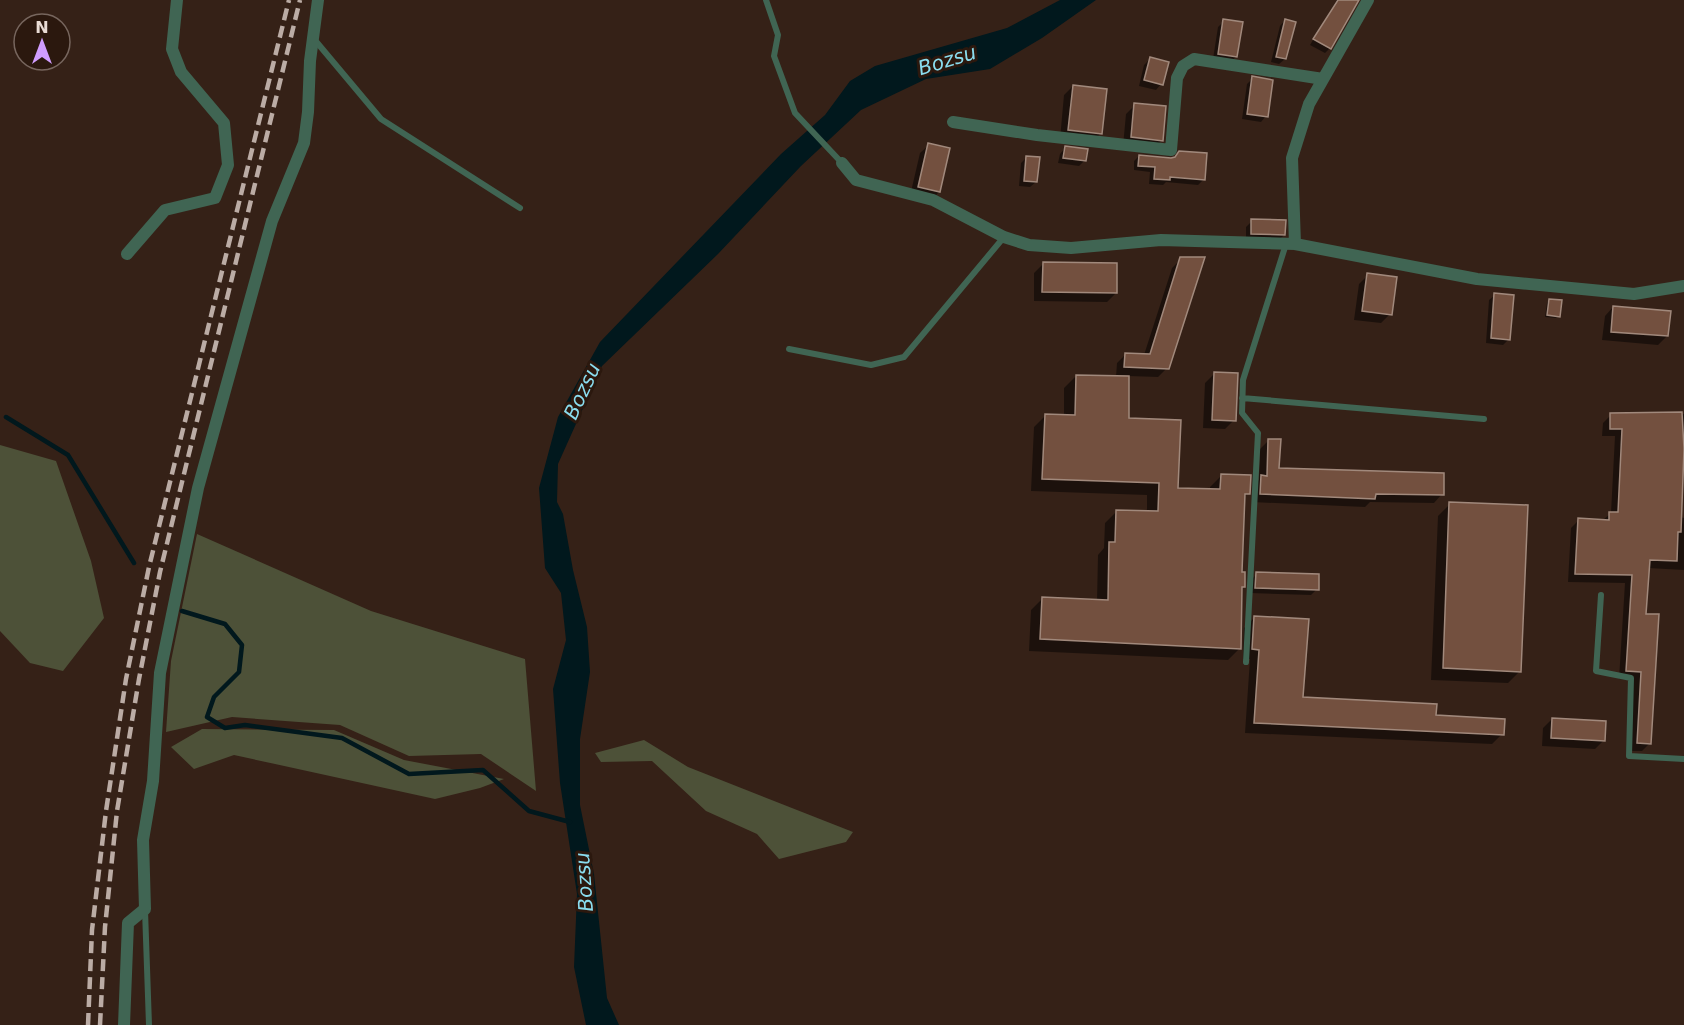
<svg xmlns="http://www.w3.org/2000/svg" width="1684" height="1025" font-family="'DejaVu Sans',sans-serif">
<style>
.green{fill:#4d5138}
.water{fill:#01181d}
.shadow{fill:#0007}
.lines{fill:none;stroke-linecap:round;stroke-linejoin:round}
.stream{stroke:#01181d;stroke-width:4.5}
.building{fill:#73503f;stroke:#a1897c;stroke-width:1.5}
.lane{stroke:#406553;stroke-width:6}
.street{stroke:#406553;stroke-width:12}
.rail{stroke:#bbaca5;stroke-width:4.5;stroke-dasharray:12 6;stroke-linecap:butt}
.labels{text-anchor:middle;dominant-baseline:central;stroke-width:6;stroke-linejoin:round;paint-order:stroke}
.water-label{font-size:20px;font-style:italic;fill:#8addef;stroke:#2b180e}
</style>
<rect width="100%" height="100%" fill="#352117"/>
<!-- green -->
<path class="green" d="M0,445L56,461L91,561L104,618L63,671L30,663L0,631Z
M197,534L371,611L525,659L536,791L481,754L409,756L340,725L232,717L166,732L171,661Z
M202,729L334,730L404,760L504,779L480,788L435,799L234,755L194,769L171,747Z
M644,740L688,767L853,832L846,842L779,859L757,834L706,811L652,761L601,762L595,753Z"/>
<!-- water -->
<path class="water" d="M1060,0H1096L1042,38L990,69L926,79L861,110L801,166L718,254L602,366L558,464L557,502L563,514L573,570L587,627L590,672L580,739V805L594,874L607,998L619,1025H586L574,967L577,894L560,783L553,689L566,640L561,593L545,568L539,488L558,417L600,342L781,154L825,115L850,81L875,66L1007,28Z"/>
<!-- shadow -->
<path class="shadow" d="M1337,0H1358L1330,48L1325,53L1310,45Z
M1285,20V59L1279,64L1271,62L1280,26Z
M1224,21L1236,57L1230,62L1213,59L1218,27Z
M1150,59L1161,84L1156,90L1139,86L1144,65Z
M1253,78L1266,116L1261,122L1242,119L1247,84Z
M1073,86L1101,133L1092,142L1060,139L1064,95Z
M1135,105L1162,140L1153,149L1123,146L1126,114Z
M929,145L939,192L930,201L910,196L920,153Z
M1065,148L1085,160L1079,166L1058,163L1060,154Z
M1139,156L1170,160L1174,158L1203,180L1198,185L1166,182L1163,185L1149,184L1150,172L1134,170V161Z
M1027,157L1036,182L1030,187L1019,186L1021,163Z
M1252,221L1284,235L1278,241L1246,240V227Z
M1181,259L1167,368L1158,377L1128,376L1127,419L1176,489L1210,490V487L1222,475L1248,493L1243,499L1241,573L1243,587L1240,589V648L1228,660L1029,651L1031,610L1043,598L1097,601L1098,555L1104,548L1105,523L1117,511L1147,512V495L1031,491L1034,427L1045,416H1064V388L1076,376L1116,377L1117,363L1126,354L1144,355L1172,268Z
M1043,264L1116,293L1107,302L1034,301V273Z
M1368,275L1390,314L1381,323L1354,320L1359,284Z
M1495,295L1509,339L1503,345L1486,343L1489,300Z
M1549,300L1559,316L1556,318L1545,317L1547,303Z
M1613,307L1667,336L1658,345L1602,340L1605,316Z
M1214,374L1234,420L1225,429L1203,428L1205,383Z
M1684,414V461H1682L1680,517L1684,518V570L1648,568L1645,615L1650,743L1642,751H1630L1633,680L1619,679L1625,583L1568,582L1571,528L1579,520L1602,521L1611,513L1615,436H1602L1603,423L1611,415Z
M1269,440L1278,469L1442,494L1434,503L1370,502L1365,507L1252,502L1253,486L1259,480L1260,449Z
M1450,504L1520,671L1508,683L1431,680L1438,516Z
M1257,574L1317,589L1311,595L1250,593L1251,580Z
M1254,618L1302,698L1434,716L1502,734L1492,744L1245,733L1250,659H1243L1244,628Z
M1552,719L1604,740L1595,749L1542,746L1543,728Z"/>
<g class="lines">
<!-- stream -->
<path class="stream" d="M6,417L68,455L134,563
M182,611L225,624L242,645L239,672L214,697L207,717L225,728L245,725L342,738L409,774L483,770L529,811L570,822"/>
</g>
<!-- building -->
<path class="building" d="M1338,0H1359L1331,49L1313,39Z
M1223,19L1243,22L1237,57L1218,54Z
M1285,19L1296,22L1286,59L1276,57Z
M1150,57L1169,62L1163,85L1144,80Z
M1252,76L1273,80L1268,117L1247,114Z
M1073,85L1107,89L1102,134L1068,130Z
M1134,103L1166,106L1163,141L1131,137Z
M928,143L950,148L940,192L918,187Z
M1065,146L1088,149L1086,161L1063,158Z
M1179,151L1207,153L1205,180L1170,177V180L1154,179L1155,167L1138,166L1139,155L1171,158L1175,157Z
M1026,156L1040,157L1037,182L1024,181Z
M1251,219L1286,220L1285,235L1251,234Z
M1180,257H1205L1169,369L1124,367L1125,353L1150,354Z
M1043,262L1117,263V293L1042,292Z
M1367,273L1397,277L1392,315L1362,311Z
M1494,293L1514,295L1510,340L1491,338Z
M1549,299L1562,300L1560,317L1547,315Z
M1613,306L1671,311L1668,336L1611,332Z
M1214,372L1238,373L1236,421L1212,420Z
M1076,375L1129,376V418L1181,420L1178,488L1220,489L1221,474L1251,475L1250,494H1245L1242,572H1245V587H1242L1241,649L1040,639L1042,597L1108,600L1109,542H1115L1116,510L1158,511L1159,483L1042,479L1045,414L1075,415Z
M1682,412L1684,449L1681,532H1678L1677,561L1650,560L1646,614H1659L1651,744L1637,743L1641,672L1626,671L1632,575L1575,574L1578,518L1609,520V512H1618L1622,429H1610V413Z
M1268,439H1281L1279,468L1444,473V495L1376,494L1375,499L1260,494L1261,475L1267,476Z
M1449,502L1528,505L1521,672L1443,668Z
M1256,572L1319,574V590L1255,588Z
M1254,616L1309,619L1303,697L1437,704L1436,715L1505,719L1504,735L1254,723L1259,650L1252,649Z
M1552,718L1606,721L1605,741L1551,738Z"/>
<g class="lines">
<!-- lane -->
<path class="lane" d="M766,0L778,35L774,56L795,113L842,163
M314,39L381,119L520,208
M789,349L871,365L904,357L1004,237
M1242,398L1484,419
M1601,595L1596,671L1631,678L1629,756L1684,759
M1246,662L1258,433L1242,413L1243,380L1286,244
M145,910L149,1025"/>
<!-- street -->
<path class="street" d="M953,122L1037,135L1171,150L1177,78L1183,66L1194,59L1323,79
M842,163L856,180L933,200L1004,237L1029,245L1071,248L1161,240L1295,244L1477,279L1634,294L1684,286
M1295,244L1292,158L1309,104L1368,0
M127,254L165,210L215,198L228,165L224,123L181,72L172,49L177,0
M124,1025L128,923L145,909L143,840L153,781L160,673L198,488L272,221L304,143L308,112L310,61L318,0"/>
<!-- rail -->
<path class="rail" d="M88,1025L92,930L106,811L126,679L149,567L289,0
M100,1025L105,927L117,811L139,679L160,572L300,0"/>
</g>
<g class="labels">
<!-- water labels -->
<g class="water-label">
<text transform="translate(947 60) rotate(-17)">Bozsu</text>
<text transform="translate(582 391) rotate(-65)">Bozsu</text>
<text transform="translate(584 882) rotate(-94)">Bozsu</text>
</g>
</g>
<!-- north arrow -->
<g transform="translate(42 42)"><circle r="28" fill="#2b180e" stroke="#77665e" stroke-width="1.5"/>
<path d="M0-4.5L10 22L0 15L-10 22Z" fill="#d09dfe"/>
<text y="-9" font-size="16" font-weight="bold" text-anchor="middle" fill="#e9dcd5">N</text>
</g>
</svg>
